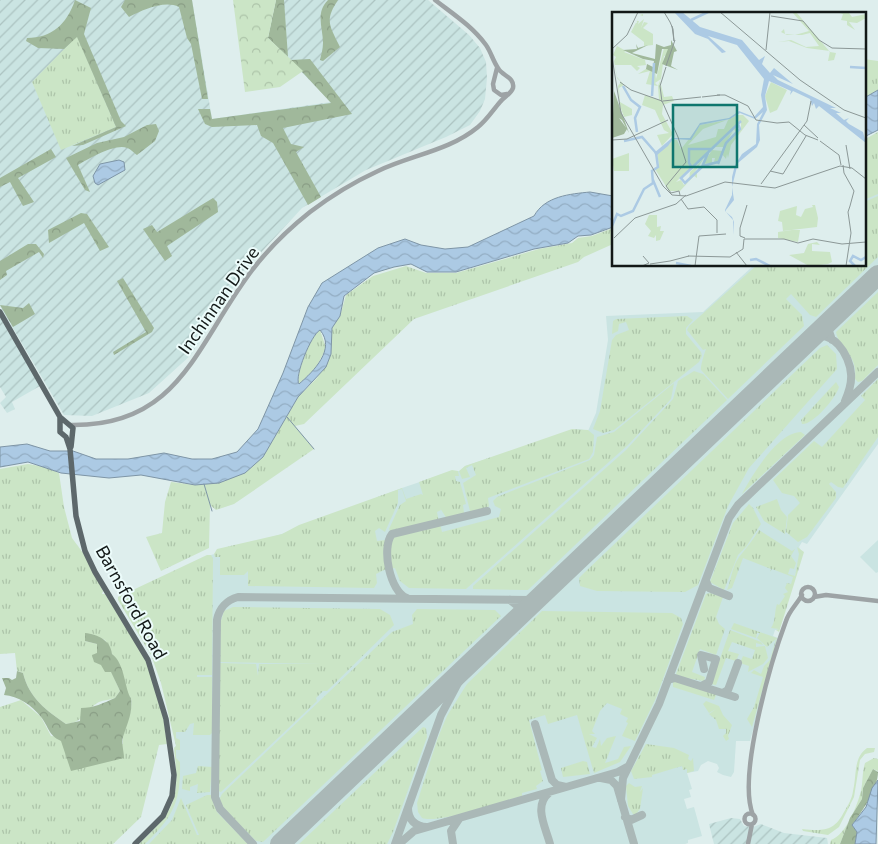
<svg xmlns="http://www.w3.org/2000/svg" width="878" height="844" font-family="Commissioner,sans-serif">
<style>
.built{fill:#cae4e2}
.industrial{fill:url(#industrial-furrows)}
.grass{fill:url(#grass-tufts)}
.forest{fill:url(#forest-crowns)}
.park{fill:url(#park-crowns)}
.water{fill:url(#water-waves);stroke:#7e95a6;fill-rule:evenodd}
.lines{fill:none;stroke-linecap:round;stroke-linejoin:round}
.stream{stroke:#7e95a6;stroke-width:1}
.taxiway{stroke:#aab8b7;stroke-width:8}
.runway{stroke:#aab8b7;stroke-width:20}
.minor{stroke:#9da3a5;stroke-width:4.5}
.major{stroke:#5d686b;stroke-width:5.5}
.labels{text-anchor:middle;dominant-baseline:central;stroke-width:4;stroke-linejoin:round;paint-order:stroke}
.street-label{font-size:18px;fill:#121817;stroke:#ecfcfb}
.inset-river{fill:none;stroke:#accae4;stroke-width:2.5}
.inset-road{fill:none;stroke:#8c9897;stroke-width:1}
.view{fill:#0f766e;fill-opacity:0.15;stroke:#0f766e;stroke-width:2.5}
.inset-edge{fill:none;stroke:#121817;stroke-width:2.5}
</style>
<defs>
<pattern id="industrial-furrows" width="10" height="10" patternUnits="userSpaceOnUse" patternTransform="scale(1.25)"><rect width="10" height="10" fill="#cae4e2"/><path d="M-1 1l2-2M0 10L10 0M9 11l2-2" fill="none" stroke="#acc3c1"/></pattern>
<pattern id="grass-tufts" width="24" height="20" patternUnits="userSpaceOnUse" patternTransform="scale(1.25)"><rect width="24" height="20" fill="#cbe5c6"/><path d="M3 7l-1-3M5 7V3M7 7l1-3M15 17l-1-3M17 17v-4M19 17l1-3" fill="none" stroke="#adc4a9"/></pattern>
<pattern id="forest-crowns" width="20" height="18" patternUnits="userSpaceOnUse" patternTransform="scale(1.25)"><rect width="20" height="18" fill="#a0b89b"/><path d="M2 6a3 3 0 1 1 6 0M12 15a3 3 0 1 1 6 0" fill="none" stroke="#899d85"/></pattern>
<pattern id="park-crowns" width="20" height="18" patternUnits="userSpaceOnUse" patternTransform="scale(1.25)"><rect width="20" height="18" fill="#cbe5c6"/><path d="M2 6a3 3 0 1 1 6 0M12 15a3 3 0 1 1 6 0" fill="none" stroke="#adc4a9"/></pattern>
<pattern id="water-waves" width="16" height="10" patternUnits="userSpaceOnUse" patternTransform="scale(1.25)"><rect width="16" height="10" fill="#accae4"/><path d="M0 5q4-4 8 0t8 0" fill="none" stroke="#93adc3"/></pattern>
</defs>
<rect width="100%" height="100%" fill="#deeeed"/>
<!-- built -->
<path class="built" d="M878,132V444L807,544L802,542L799,547L802,552L786,607L779,630H775L773,636L778,638L750,741H736L734,772L731,777L723,775L717,772L719,768L717,764L708,761L701,765L698,771L687,773L692,789L689,790L691,797L684,799L687,809L694,807L702,836L688,840V843L685,844H139L168,814L175,799L178,779L174,748L176,746L170,714L162,682L152,655L211,555L282,534L402,488L452,471H460L465,466L579,429L588,431L596,413L608,340L606,316L703,312L754,265H864V140Z
M878,540V572L876,573L860,557Z"/>
<!-- industrial -->
<path class="industrial" d="M0,0H192L212,119L331,102L268,38L276,0H428L469,35L480,48L486,62L487,78L485,99L480,111L470,125L446,137L366,170L302,208L243,272L191,355L149,393L92,416L64,415L0,306Z
M0,317L40,386L12,402L15,409L7,413L0,403L6,397L0,387Z
M731,818L740,819L744,826L753,827L761,824L784,833L827,838L828,844H714L709,824Z"/>
<!-- grass -->
<path class="grass" d="M77,36L116,127L61,150L32,82Z
M864,59L878,61V90L864,98Z
M878,132V194L864,200V140Z
M878,196V257L816,317L810,315L791,294L786,299L802,315L804,326L728,399L701,370C700,367 705,351 706,349L703,350L687,330L689,326L757,265H864V202Z
M613,228V244L584,257L578,262L414,319L304,424L295,426L314,449L234,504L216,510L210,505L209,548L161,571L146,537L162,533L165,502L171,482L195,485L219,483L263,457L298,397L317,378L331,354L332,328L340,316L346,295L373,276L406,266L426,273H456L539,249L572,243L578,238L592,236Z
M878,292V365L862,381L858,382L855,379C858,353 840,351 836,332Z
M687,316L693,320L686,328V334L701,352L702,356L699,362L614,430L603,433L593,429L600,411L612,340L616,335L629,330L626,322L619,324L618,331L612,334L613,321L616,319Z
M320,330L326,348L316,368L299,384C295,376 311,335 320,330Z
M827,345L836,354L837,369L749,468L728,506L698,585L685,592L597,591L580,586L579,578L584,573L820,348Z
M694,371L703,374L727,400L528,590L473,589V586L626,450L673,399L678,381Z
M878,379V437L843,488L838,487L831,482L829,484L836,492V498L807,537L798,542L786,532L788,515L800,503L794,496L782,493L773,480L814,441L822,447L865,400L861,396Z
M836,382L839,387C836,398 813,425 802,424L801,420Z
M674,383L671,399L628,445L466,589L409,588L400,581L395,568L391,569L387,550L394,534L440,524L442,532L499,517L501,509L495,506L493,501L497,497L590,460L594,455L597,437L614,432Z
M572,429L588,430L594,435L593,452L589,459L488,498L489,506L485,510L470,511L463,483L476,475L472,465L466,468L470,477L462,479L459,471L465,466Z
M801,432L805,435L742,494C752,475 778,432 801,432Z
M28,464L45,467L59,473L64,507L72,538L86,557L103,591L102,594H105L148,663L163,714L167,744L159,745L141,817L113,844H0V707L21,700L41,717L51,736L123,744C121,727 134,715 131,698L128,695L119,663L112,654L105,640L91,634L85,641L97,644L101,664L111,671L120,691L115,698C110,700 104,700 99,702C84,710 86,722 66,724C47,711 29,698 23,673L17,671L15,653L0,654V469Z
M452,470L458,471L459,476H455L456,481L460,482L466,504L463,505L464,513L461,516L447,519L440,508L441,510L437,512L439,522L391,532L389,529L400,505L406,501L402,489L398,490V503L385,532L379,528L375,531L377,541L386,540L385,555L388,568L376,574L377,583L374,588L248,586V571L244,575H220V557H215L214,554L217,549L282,534L299,525L402,488L406,499L421,494L423,495L419,482Z
M777,499L781,510L787,517L785,534L764,521L756,507Z
M749,504L753,508L761,524L746,547L738,555L724,590L710,582L733,523Z
M759,530L792,551L795,549L791,556L796,563L794,569L790,568L788,574L795,576L799,554L797,547L804,552L779,632L776,630L779,629L771,628C776,621 774,613 777,604L779,605L785,596L783,594L788,592L785,588L787,583L791,584L793,577L772,569L770,572L771,569L743,558L732,588L727,590C731,581 732,566 739,557C746,548 753,540 759,530Z
M207,555H211L213,559L212,675H197V677H212V733L210,735H193L194,723L190,724L185,732H176V738L180,740V750H176V758L180,762C181,802 173,817 145,844H139C176,809 180,799 174,748L176,746L161,683L151,655L118,600V597Z
M710,593L723,597L716,617L719,624L725,629L716,655L700,649L692,672L705,677L704,681L681,677L676,674L706,594Z
M233,607L380,609L390,615L394,625L327,691H323L316,698L317,701L221,792L218,791L219,663L256,664L258,676L259,664H321L219,662L220,624L224,611Z
M417,609L495,610L501,616L263,842L256,841L225,810L219,800L222,794L392,632L413,624L412,615Z
M542,611L672,613L681,618L683,624L656,698L635,741L622,736L628,723L626,722L628,718L620,714L622,709L607,703L600,711L592,731L595,734H589L597,738L592,747L596,748L600,739L601,746L607,738L616,736L605,763L618,759L624,747L631,746L620,762L594,773L577,715L548,724L545,715L529,720L542,770L540,771L543,781L536,786L537,789L522,793V796C502,801 440,824 422,818L418,812L417,803L437,740L447,716L460,695L467,684Z
M734,623L777,638L752,727L747,719L754,707L763,677L751,673L754,670L761,674L764,666L770,660L776,639L767,647L757,638L760,633H757L756,638L731,629Z
M730,630L761,642L763,645L756,643V647L765,646L768,658L763,664L748,672L749,666L740,663L743,656L752,659L755,650L732,642L728,651L739,654L736,661L726,658L716,685L711,684Z
M677,681L717,693L714,700L673,687V682Z
M706,701L719,706L723,715L732,725L728,736L729,739L726,741L723,736L726,733V729H719L716,720L709,714L716,709L709,713L703,704Z
M423,727L426,728L427,737L393,832L387,844H299Z
M646,744L674,748L689,755L688,759L691,761L693,758L694,771L687,773V769L683,770L682,766L652,775V777L634,779L631,771Z
M867,748H875L874,752L865,754L860,760L854,797L839,827L828,835L803,831L802,829C822,831 834,832 844,812C848,805 852,799 853,791C857,775 853,758 867,748Z
M874,758L878,759V771L873,769L863,788L862,799L850,818L840,844H830L831,840C846,835 857,806 861,791C863,782 862,772 865,763Z
M583,761L587,762L590,774L563,777L561,768Z
M198,766L212,767L210,792L197,793L198,784L190,787V791L182,789L183,776L196,773Z
M629,783L635,787L642,786L640,792L643,788L640,809L636,814H633L628,806L626,786Z
M207,795H211L217,812L248,844H149L172,820L181,798L197,835H199L186,805Z"/>
<!-- forest -->
<path class="forest" d="M75,0L91,8L84,34L121,121L126,126L83,145L72,146L116,127L77,37L64,49L38,48L26,41L27,38C52,38 67,24 75,0Z
M125,0H192L208,99H202L191,44L187,38L179,7C164,0 143,10 129,17L121,7Z
M276,0H284L288,57L268,38Z
M328,0H338C324,21 330,26 340,47L323,61L320,60C321,55 323,49 323,43C323,28 315,13 328,0Z
M310,59L352,114L283,128L291,144L304,147L296,152L321,197L308,205L273,143L261,136L257,125L212,127L205,124L198,109H210L212,119L331,103L291,60Z
M156,124L159,131L155,141L137,155C134,153 131,149 127,148C116,143 88,159 78,165L90,192L85,190L66,158L97,143L124,137L147,125Z
M51,149L56,157L18,178L34,202L23,206L10,182L0,187V178Z
M213,198L217,202L218,212L167,246L172,256L165,261L143,229L152,225L157,232Z
M81,213L87,214L109,247L100,251L84,223L49,243L48,230Z
M28,244H36L44,254L43,258L39,252L6,271L7,275L0,280V261Z
M123,278L154,328L152,332L114,355L113,352L146,332L117,281Z
M29,303L35,314L13,327L0,305L23,308Z
M85,633C98,634 111,641 112,654C125,663 125,691 131,698C133,713 127,724 123,737C121,742 124,752 124,758L71,771L61,741C48,735 49,727 41,717C32,705 18,696 4,695L6,688L2,678H9L12,680L16,678L17,671L23,673C29,698 47,711 66,724L80,721L81,708C93,708 104,703 115,698L120,691L111,672H105L101,665L94,662L92,655L97,653V644L85,641Z
M873,769L878,772C878,788 862,812 852,825L857,832L855,844H840L850,818L862,799L863,788Z"/>
<!-- park -->
<path class="park" d="M233,0H276L268,38L303,71L280,87L245,92Z"/>
<!-- water -->
<path class="water" d="M878,90V130L864,137V98Z
M119,160L124,162L125,170L98,185L95,183L93,176L100,164Z
M590,192L613,196V227L591,235L578,236L568,243L534,249L456,272H427L411,264L394,267L374,273L344,296L340,316L332,328L331,354L326,367L298,397L263,457L245,473L219,483L195,485L141,475L109,478L61,473L28,462L0,467V447L27,444L50,451H73L96,459H128L164,453L192,459H212L237,452L258,429L283,373L308,307L322,283L378,248L405,239L421,245L445,249L468,247L534,216C545,196 570,194 590,192ZM320,330C336,349 314,371 299,384C294,377 311,335 320,330Z
M878,780L876,844H855L857,832L852,825L866,807L872,788Z"/>
<g class="lines">
<!-- stream -->
<path class="stream" d="M287,417L314,449
M204,484L212,511"/>
<!-- taxiway -->
<path class="taxiway" d="M832,319L829,331L832,340
M811,339C832,327 850,355 851,374C852,384 849,392 845,401
M706,581L709,588L729,596
M407,598C390,592 381,548 392,534L487,511
M510,600L519,607L518,615L515,620
M668,680L675,678L735,697
M701,686L709,682L716,659L701,655L704,669
M723,693L728,690L738,663
M535,724L552,780L557,785L566,787
M601,778L611,780L617,786L634,844
M549,793C533,806 546,828 550,844
M621,800L623,778L659,704L729,518L738,505L878,372
M408,808C408,819 415,827 427,827
M625,817L631,820L642,815
M253,844L220,809L215,797L217,620C219,608 227,600 238,597L530,600L543,593
M395,844L441,715L458,683L482,651
M399,844L414,831L618,772L627,767
M453,844L451,831L459,819"/>
<!-- runway -->
<path class="runway" d="M280,844L878,275"/>
<!-- minor -->
<path class="minor" d="M497,68L493,84L494,90L501,95L507,94
M70,425C175,427 194,352 245,280C263,254 286,231 310,212C331,196 354,182 378,171C411,155 449,151 478,127C487,120 493,110 500,102C504,97 511,94 513,88C515,77 502,76 498,68C493,61 491,52 486,45C472,26 453,14 435,0
M801 594a7 7 0 1 1 14 0a7 7 0 1 1-14 0Z
M814,597L826,595L878,601
M744.5 819a5.5 5.5 0 1 1 11 0a5.5 5.5 0 1 1-11 0Z
M753,815C737,777 771,661 786,621C789,611 797,604 802,595
M748,844L752,824"/>
<!-- major -->
<path class="major" d="M0,312L60,417V432L66,437L70,449L76,516L85,551L95,572L148,660L166,719L174,775L172,796L163,816L135,844
M60,417L73,428L71,447"/>
</g>
<g class="labels">
<!-- street labels -->
<g class="street-label">
<text transform="translate(218 300) rotate(-55)">Inchinnan Drive</text>
<text transform="translate(132 602) rotate(61)">Barnsford Road</text>
</g>
</g>
<!-- overview -->
<g transform="translate(612 12)">
<rect width="254" height="254" fill="#deeeed"/>
<path d="M31,2V4L28,3L24,11H25V9H27L26,12L32,7L29,16L32,10L36,11L31,16L41,22V33L32,34V30L19,20L28,3ZM5,34L14,39L12,40L33,48L34,53L25,54L28,56L25,59L19,53H3L5,65L12,73L7,76L8,90L20,97V103L12,105L8,94L6,74L9,70L5,66L2,49L4,45L1,43ZM52,36L57,37L56,43L52,44L49,67L43,71L46,74L48,69L52,85L60,84L62,89L51,93L50,102L61,122L50,134L45,123L57,121L52,118L43,98L30,93L33,83L47,88L46,74L34,72L38,59L26,62L40,53L37,55L43,59L44,67ZM159,70L175,78L165,98L158,101L153,84ZM125,103H131L137,109L119,133L116,146L115,142L114,147L110,142L106,149L102,150L103,146H100V151L91,152L100,138L111,139L112,135H103L121,119L113,133L121,126L124,121L122,117L127,113L125,120L129,117V109L99,136H77V138H97L64,170L69,168L72,173L77,169L78,160L92,146L81,163L85,161V166L82,164L68,179H57L43,157L47,153L45,141L61,127L65,128L69,137L88,113L115,108L91,117L76,133L104,125L106,117H112L116,108ZM17,141V159H2L0,147ZM200,193H203L206,206L205,215L171,219L170,210L166,209L168,199L185,194L184,203L189,205L193,197L201,195ZM37,203H45V215L49,214L48,219H52L48,228L44,229V223L42,226L36,224L39,219L33,212ZM205,230L208,233L200,232V239L218,240L220,250L216,252L197,254L177,243L192,241L196,232Z" fill="#cbe5c6"/>
<path d="M59,28L65,39L62,40L59,54L66,58L50,52L56,37H50L45,62L34,57L35,52L41,55L42,49L31,47L11,38L25,37L24,32L26,36L36,33L20,41L43,47L44,32L52,35L59,33ZM2,79L17,121L10,108L7,106L15,117L12,122L0,126Z" fill="#a0b89b"/>
<path d="M180,0H184L218,40L224,41L222,48L216,49L218,39L195,36L177,29L166,30L179,28L194,35L207,34L198,21L190,23H175L169,20L172,17L173,22L183,23L197,19ZM224,0L237,1L240,5L254,2V6L245,11L237,10L243,18L235,13V9L229,8L231,2ZM180,218H188L186,230L166,226V220Z" fill="#cbe5c6"/>
<path d="M62,0H70L88,15L130,28L147,48L153,44L150,52L158,61L162,56L181,72L161,63L166,68L224,96H218L229,101H224L232,108L237,106L234,109L237,112L251,120L254,131L207,94L204,97L202,91L200,94L198,87L181,79L178,83L179,79L157,69L153,84L155,98L147,113L148,128L145,135L126,151L120,175L122,188L114,198V200L120,205L122,210V223L121,208L114,200L113,198L120,183V165L123,153L130,142L144,132L145,112L151,100L143,107L128,101L118,107L88,113L79,128L61,127L56,134L45,143L42,141L60,126H78L88,111L117,106L127,99L142,105L151,95L149,83L152,67L125,33L96,24L114,40L110,41L96,27L83,22Z" fill="#accae4"/>
<path class="inset-river" d="M79,8L96,0M238,55L254,56M11,74L19,88L28,95L23,106L25,120M40,84L42,51M12,129L30,125L44,141M106,152L114,131L128,117L126,112M90,155L96,141M80,156L77,151V137H100M69,166L73,171L91,154L106,150M68,167L129,109M41,168L48,185M0,214L5,202L9,204L21,199L32,177L41,171L40,159L46,155L44,141M138,248L144,247L158,254M64,251L79,254M243,254L238,249L241,244L249,248L254,245"/>
<path class="inset-road" d="M52,0L58,10L61,17L62,29L60,14M108,0L188,68L232,98L254,106M159,4L191,9L207,28L220,36L254,37M0,37L15,23L26,0M154,38L158,0M0,45L9,101L51,174L60,183L74,184L113,170L163,176L228,154L240,156L254,167M54,54L63,28M8,70L19,78L50,89M105,83H113L136,94L144,108L165,111M90,85L108,83M50,89L66,125L74,150L54,174L59,181L67,179L68,183M51,89L89,85M50,90L48,74L54,55M165,111L177,110L193,123L206,128M192,113L206,126M0,128L15,127L56,108M208,129L227,143L229,153M234,133L238,157M231,153L232,161L242,179L238,194M158,159L171,162L194,124M149,172L195,109L199,89M69,187L76,197L92,195L105,208V221M87,224L114,222M2,226L23,206L64,192L74,183M133,226L128,224V216L135,193M132,227H172L186,231L201,227L230,232L254,230M124,240L135,254M76,244L118,245L131,237L132,227M58,249L77,244M38,252L58,249M30,254L37,251L31,244M83,254L87,224M234,254L239,221L236,200L238,194"/>
<path class="view" d="M61,93H125V155H61Z"/>
<rect width="254" height="254" class="inset-edge"/>
</g>
</svg>
